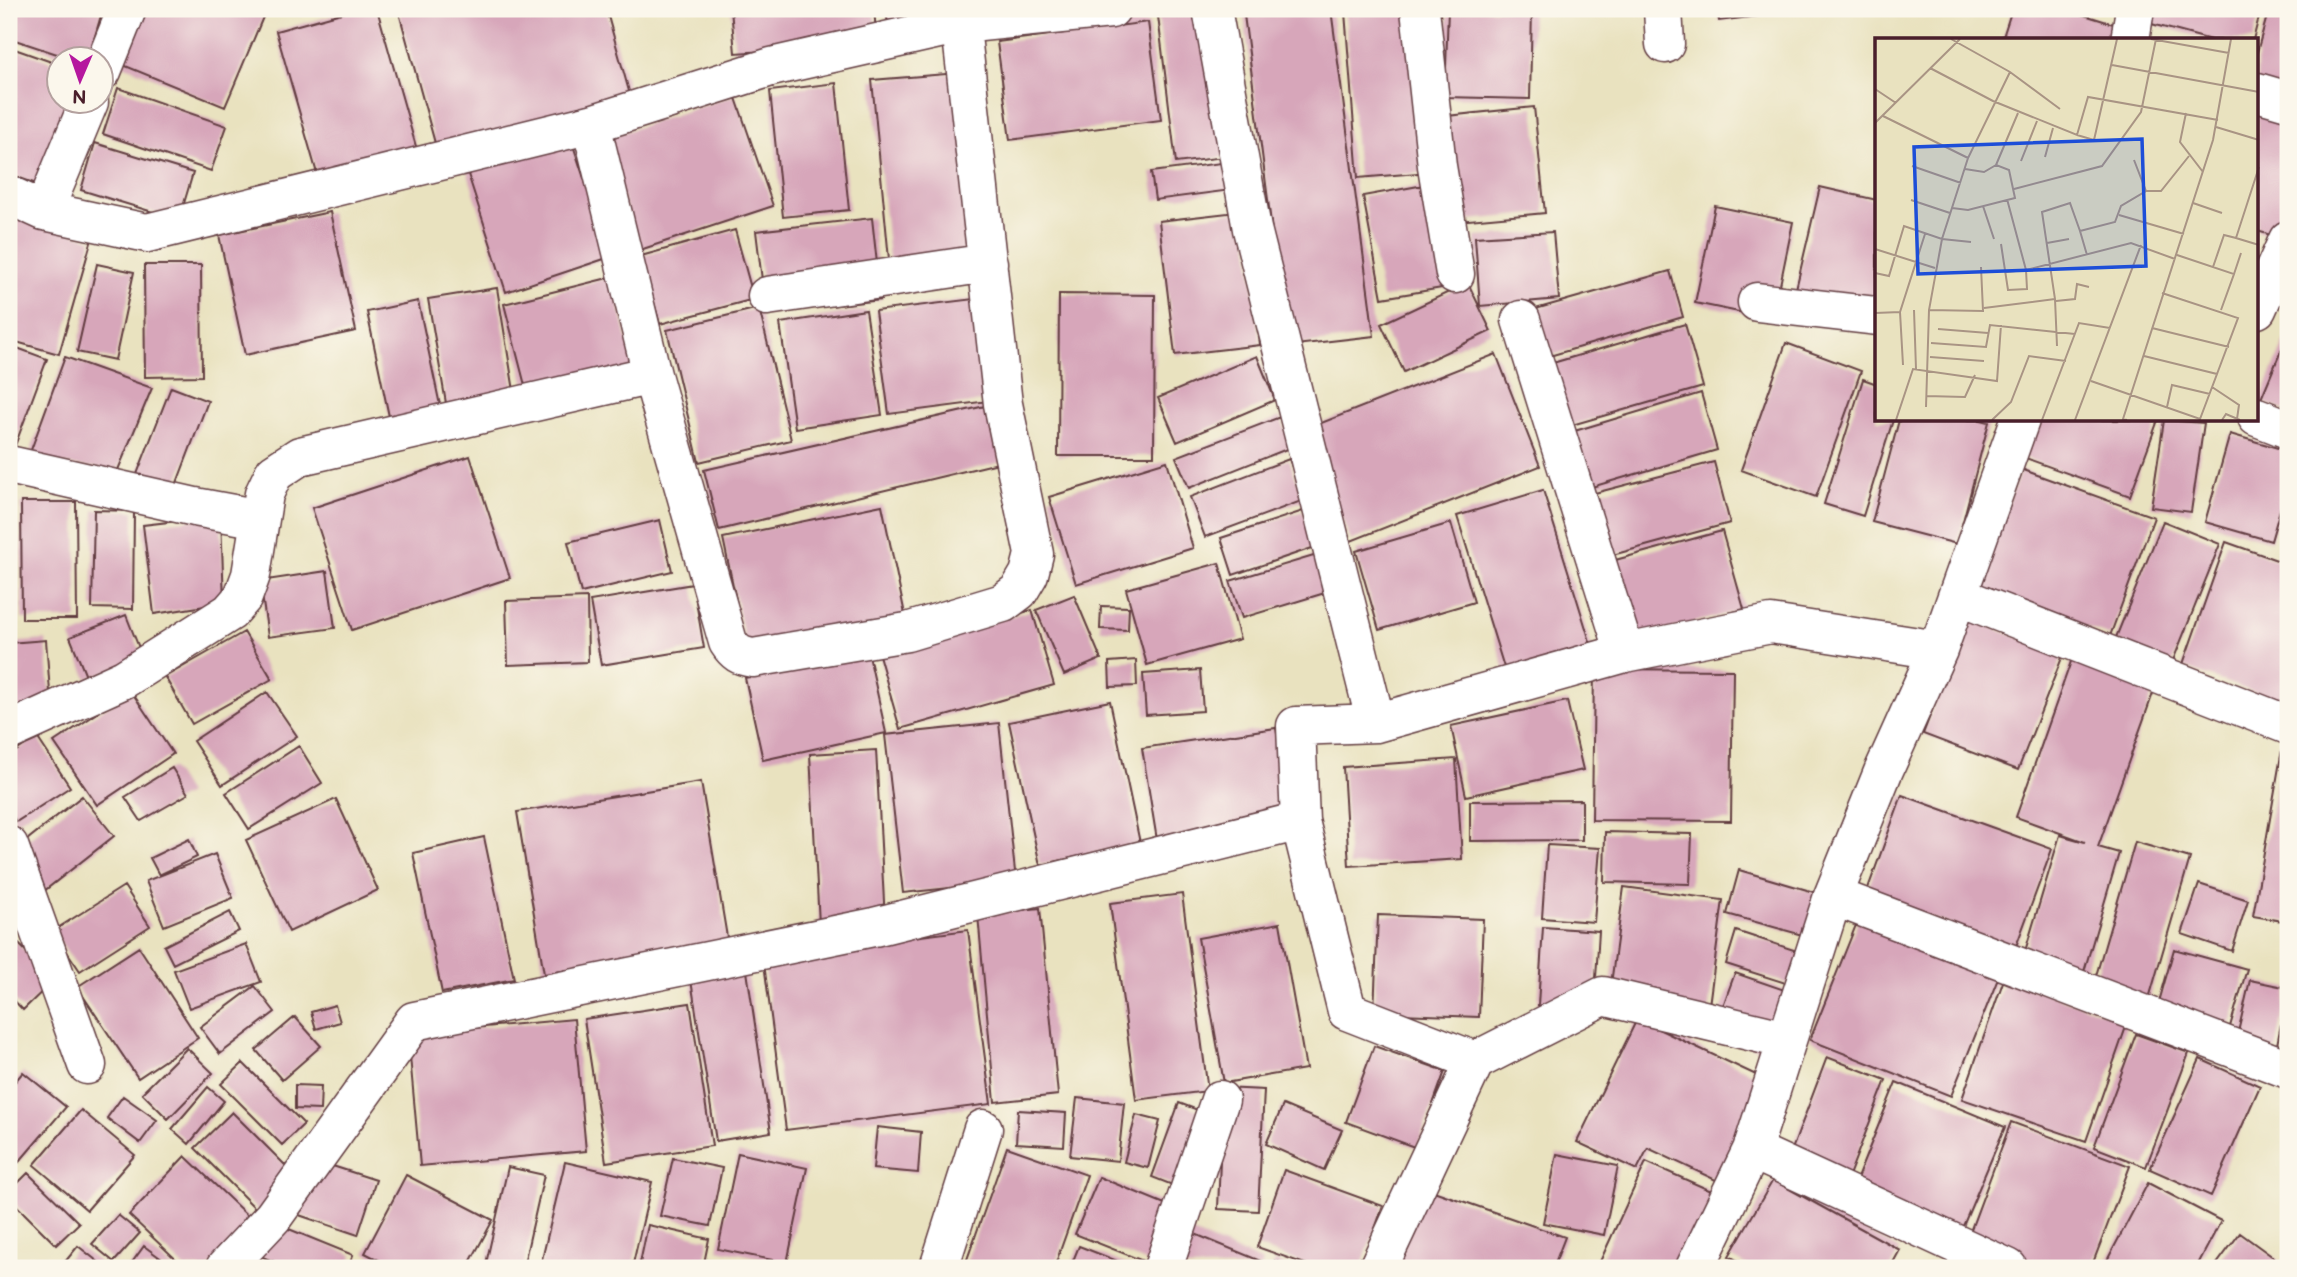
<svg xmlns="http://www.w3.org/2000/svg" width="2297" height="1277" font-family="'Balsamiq Sans',sans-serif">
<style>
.building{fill:#d7a6ba}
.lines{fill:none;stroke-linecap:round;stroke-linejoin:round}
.minor-casing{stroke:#623c41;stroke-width:41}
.minor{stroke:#fff;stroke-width:38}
.inset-road{fill:none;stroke:#a99484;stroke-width:2}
.view{fill:#1d4ed8;fill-opacity:0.15;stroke:#1d4ed8;stroke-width:3.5}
.inset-edge{fill:none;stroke:#4a1f2b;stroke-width:3.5}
</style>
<rect width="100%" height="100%" fill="#fbf7ec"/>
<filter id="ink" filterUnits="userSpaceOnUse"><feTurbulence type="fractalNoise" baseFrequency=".0143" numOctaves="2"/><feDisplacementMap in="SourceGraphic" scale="14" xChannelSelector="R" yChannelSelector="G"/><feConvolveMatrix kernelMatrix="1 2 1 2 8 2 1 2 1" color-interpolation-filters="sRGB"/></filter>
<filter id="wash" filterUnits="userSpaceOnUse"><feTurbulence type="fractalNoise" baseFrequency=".00686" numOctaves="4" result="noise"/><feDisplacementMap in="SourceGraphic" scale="28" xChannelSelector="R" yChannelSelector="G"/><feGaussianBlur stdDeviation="1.57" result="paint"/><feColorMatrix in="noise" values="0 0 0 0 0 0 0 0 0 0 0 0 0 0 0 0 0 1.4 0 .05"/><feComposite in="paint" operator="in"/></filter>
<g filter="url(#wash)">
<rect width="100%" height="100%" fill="#e9e2bf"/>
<g id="blocks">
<!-- building -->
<path class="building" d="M9,9H91L102,12L88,60H75L9,38Z
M147,9L266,10L225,107L123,65Z
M356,9H377L417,150L318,177L276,31Z
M398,9H606L632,102L438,154Z
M731,9H874L877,43L735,53Z
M886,9H956L889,33Z
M1215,9L1233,156L1176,163L1158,16Z
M1289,9H1331L1374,336L1287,346L1244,15Z
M1397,9H1429L1442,171L1358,178L1345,12Z
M1448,9H1532L1530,99L1445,97Z
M1717,9H1805V10L1719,21Z
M2012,9H2065L2123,27L2118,40H2002Z
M2147,9H2261L2253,40H2211L2144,22Z
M2269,9L2288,13V91L2257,82V52Z
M1148,22L1161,120L1010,140L997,42Z
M9,47L60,65V102H68L39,185L9,174Z
M971,72L991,281L892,291L872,80Z
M836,83L849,210L783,217L770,91Z
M118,88L227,126L211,171L103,134Z
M735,95L773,206L640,250L603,139Z
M2257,105L2288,113V240L2257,231Z
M1534,107L1545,213L1458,221L1447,116Z
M569,133L610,257L506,292L466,168Z
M95,143L193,173L179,220L81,190Z
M1236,161L1239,189L1155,200L1151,172Z
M1441,182L1460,285L1382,298L1363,196Z
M1820,187L1877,200V296L1870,327L1791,310Z
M1715,206L1793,222L1773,319L1695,303Z
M1245,211L1260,345L1175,355L1159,221Z
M330,212L356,331L245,355L219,235Z
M14,216L92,239L59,354L9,340V233Z
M872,218L881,300L766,313L756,231Z
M735,230L754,299L660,324L641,256Z
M1553,232L1559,299L1480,306L1475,237Z
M97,264L134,272L115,360L77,352Z
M144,265H201L202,376L145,377Z
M1670,271L1683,317L1546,357L1532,310Z
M612,277L635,370L528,397L504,304Z
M1468,283L1491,331L1404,372L1381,324Z
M497,288L515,397L447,409L428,299Z
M1059,294L1155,295L1154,456H1058Z
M990,297L1004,399L889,414L875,311Z
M418,301L442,415L391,426L367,312Z
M759,308L791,440L699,462L667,330Z
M866,310L882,415L795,428L780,323Z
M1685,324L1703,387L1565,427L1546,365Z
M2288,334V412L2260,401Z
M1786,343L1861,371L1816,497L1741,470Z
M9,345L47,359L9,462Z
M1496,354L1540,466L1351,541L1306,429Z
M1257,356L1275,400L1177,442L1158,398Z
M65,357L152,388L118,470L27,461Z
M1863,379L1877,384V420H1893L1863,516L1824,504Z
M171,387L208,401L172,496L134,482Z
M1701,393L1717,450L1585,489L1568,433Z
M1007,401L1019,458L719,530L704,470Z
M1280,417L1292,447L1189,488L1176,457Z
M1899,420H1981L1989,422L1957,544L1872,522Z
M2033,420H2158L2130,496L2020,456Z
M2164,420L2204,423L2191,512L2151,507Z
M2230,434L2288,451V482L2271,541L2205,522Z
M470,456L510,578L352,630L312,508Z
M1289,459L1304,500L1205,537L1190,497Z
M1167,461L1193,548L1076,584L1049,497Z
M1714,462L1730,523L1605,557L1587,495Z
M2021,469L2154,517L2110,636L1977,588Z
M1543,490L1593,651L1507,677L1457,516Z
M21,502H76L77,619H22Z
M882,505L906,619L747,652L723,538Z
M94,510L134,511L133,609L92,608Z
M1303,511L1315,547L1233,575L1221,538Z
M221,516L224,603L154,614L143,525Z
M660,520L672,571L581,593L568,542Z
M2163,521L2220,544L2172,663L2115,640Z
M1451,523L1474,602L1379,630L1356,551Z
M1722,531L1744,609L1631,640L1608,562Z
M2226,542L2288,564V704L2182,667Z
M1317,555L1328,592L1242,618L1230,581Z
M1219,563L1240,639L1147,665L1126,589Z
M327,571L335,628L268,637L260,581Z
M693,584L704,648L601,665L590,601Z
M1074,595L1101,659L1064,675L1036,610Z
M587,598L588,662L508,665L506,601Z
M1101,606L1129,607L1128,630L1100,629Z
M1032,610L1054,685L900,729L879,655Z
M126,615L143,658L87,679L70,637Z
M1968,618L2063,655L2018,770L1923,734Z
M244,632L272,679L192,724L165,677Z
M46,640L51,705L13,708L9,643Z
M868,651L886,733L763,760L745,678Z
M2074,653L2157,682L2098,847L2119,853L2083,975L2023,958L2060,835L2085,842L2016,817Z
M1136,660L1137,686L1110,687L1109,662Z
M1594,669L1733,670L1731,821L1592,820Z
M1200,670L1203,711L1146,715L1143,674Z
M131,691L173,754L97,805L54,742Z
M267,692L297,736L222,785L193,741Z
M1110,701L1140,843L1040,865L1009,722Z
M1567,701L1583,770L1466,796L1451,726Z
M999,723L1016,881L903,893L885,735Z
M1276,728L1291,819L1157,840L1142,748Z
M37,737L70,787L16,822L9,810V756Z
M2283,744L2288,745V922L2253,916Z
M299,746L322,783L249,829L226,793Z
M876,750L885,921L819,924L810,754Z
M1456,759L1462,859L1349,866L1343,767Z
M172,768L188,794L141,821L125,797Z
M701,782L728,943L544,974L517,812Z
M1902,795L2052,849L2015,949L1866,894Z
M82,796L114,836L44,891L12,852Z
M336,799L378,890L289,932L246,840Z
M1582,800V840L1470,841V801Z
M1605,832L1692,834L1690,884L1604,882Z
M484,837L514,979L442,993L413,853Z
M189,839L197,857L159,875L150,858Z
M2135,842L2190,858L2148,1002L2093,986Z
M1547,845L1600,848L1594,922L1542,918Z
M215,854L233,898L164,926L146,881Z
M1739,870L1824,895L1813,938L1727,914Z
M2199,884L2248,900L2232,951L2182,934Z
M124,886L150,926L80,971L53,931Z
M1624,887L1723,900L1708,1013L1609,999Z
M1182,894L1208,1091L1136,1100L1110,903Z
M1040,908L1058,1095L995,1102L978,915Z
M230,912L239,931L173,964L164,946Z
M1378,915L1483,919L1479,1017L1374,1013Z
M1858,920L1999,976L1951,1096L1810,1040Z
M1280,923L1306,1069L1224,1083L1198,938Z
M1543,927L1599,931L1594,1009L1538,1005Z
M968,930L991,1104L786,1130L763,956Z
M1736,931L1809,955L1798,987L1726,964Z
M9,934L54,980L23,1010L9,995Z
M246,944L261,982L189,1008L174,970Z
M139,947L198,1038L138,1078L77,987Z
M2174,949L2247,969L2229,1030L2157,1009Z
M747,971L771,1132L716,1141L691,980Z
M1735,973L1796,994L1775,1055L1713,1033Z
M2004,979L2128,1021L2086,1141L1962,1099Z
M2250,980L2288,988L2276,1050L2236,1041Z
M255,986L275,1012L220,1054L200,1027Z
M690,1003L712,1146L606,1162L584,1019Z
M335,1005L340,1022L316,1029L311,1012Z
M295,1017L321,1046L282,1080L256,1050Z
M574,1019L586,1151L420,1166L408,1034Z
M1637,1019L1771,1082L1722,1183L1648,1148L1637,1170L1577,1142Z
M2136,1034L2189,1053L2146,1167L2094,1147Z
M1374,1046L1445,1071L1417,1148L1346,1122Z
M187,1048L213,1073L168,1119L142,1093Z
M1827,1057L1886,1080L1848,1178L1790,1155Z
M2200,1059L2260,1086L2211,1196L2150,1169Z
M243,1063L304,1124L282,1145L221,1084Z
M23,1072L66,1107L19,1162L9,1154V1089Z
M1896,1082L2005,1127L1958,1238L1851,1193Z
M295,1085L321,1086L320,1110L295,1109Z
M208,1087L224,1101L189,1144L172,1129Z
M1223,1088L1264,1090L1258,1211L1218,1209Z
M123,1096L157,1120L140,1143L107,1118Z
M1077,1098L1124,1103L1118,1161L1070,1156Z
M1179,1103L1206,1113L1180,1188L1152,1177Z
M1283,1105L1342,1130L1324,1170L1266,1144Z
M81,1110L135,1155L87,1210L34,1165Z
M1018,1110L1066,1113L1064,1146L1016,1143Z
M232,1112L297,1177L261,1214L195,1148Z
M1136,1115L1160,1121L1148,1168L1124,1162Z
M2011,1122L2130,1166L2091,1268H2044L1967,1240Z
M877,1127L921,1132L918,1173L873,1169Z
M1007,1147L1087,1175L1054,1268H964Z
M738,1153L807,1168L787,1263L718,1249Z
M1557,1154L1618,1166L1604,1235L1543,1223Z
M185,1156L253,1221L208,1268H185L129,1215Z
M673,1158L722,1168L710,1226L660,1216Z
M317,1161L376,1180L358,1235L299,1215Z
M565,1162L652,1182L632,1268H540Z
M1646,1162L1716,1193L1682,1268H1597Z
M508,1167L544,1175L523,1268H485Z
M1284,1170L1383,1206L1361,1268H1316L1257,1247Z
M28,1173L79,1223L56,1245L9,1198V1192Z
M406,1175L493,1220L467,1268H394L365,1253Z
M1099,1177L1182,1211L1158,1267L1075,1234Z
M1773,1180L1900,1250L1890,1268H1751L1729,1256Z
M2148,1183L2221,1221L2196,1268H2103Z
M1425,1188L1565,1237L1553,1268H1396Z
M118,1215L140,1233L114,1262L92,1244Z
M274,1223L353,1255L348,1268H290L260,1256Z
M648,1225L709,1239L703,1268H639Z
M1190,1232L1263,1262L1261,1268H1175Z
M2240,1233L2288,1268H2214Z
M78,1246L106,1268H60Z
M144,1246L174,1268H128Z
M1079,1246L1135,1268H1070Z
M1275,1261L1292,1268H1272Z
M723,1263L737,1268H721Z"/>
</g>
</g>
<g filter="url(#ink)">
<use href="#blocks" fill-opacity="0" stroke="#623c41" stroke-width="2"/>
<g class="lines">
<defs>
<path id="minor" d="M1212,9L1252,229L1376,723
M1420,9L1437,166L1455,274
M1663,9L1665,44
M2130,40L2135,9
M102,71L127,9
M2257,92L2288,101
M9,195L44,211L147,233L591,124L771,67L961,24L1111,9
M44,211L89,102
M767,296L988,263
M1757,302L1877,316
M2257,309L2288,240
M1521,320L1625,653
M652,375L728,642C735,653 740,656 753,658L907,632L1003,603L1019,591L1029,574L1034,554L1003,404L959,9
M2257,417L2288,429
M9,465L195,507L260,519
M1958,596L2288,725
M9,731L124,679L230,612L243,597L251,575L264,494L274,473L300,456L652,375L591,124
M9,846L87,1065
M1833,896L2288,1069
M1475,1061L1603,996L1787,1040
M1752,1150L2008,1268
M225,1268L273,1217L414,1021L874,927L1300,821
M939,1268L983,1129
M1163,1268L1220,1100
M1378,1268L1475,1061L1347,1011L1300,821L1296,726L1376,723L1625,653L1771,624L1938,650
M1695,1268L1752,1150L1833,896L1883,772L1938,650L2020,420"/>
</defs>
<!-- minor casing -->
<use href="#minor" class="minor-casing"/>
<!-- minor -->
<use href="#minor" class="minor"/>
</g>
</g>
<!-- overview -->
<g transform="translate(1875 38)">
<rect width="383" height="383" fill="#e9e2bf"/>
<path class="inset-road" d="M76,1L135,34L185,71M276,1L354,15M237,27L384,54M55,30L118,63L202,97L213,59L343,82M0,51L21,65M311,75L305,104L328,134M8,78L93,120M0,85L85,1M341,89L384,102M202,97L219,102L242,1M170,119L178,90M146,123L162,83M37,128L86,145M384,129L361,200L384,207M90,131L109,134L121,127M139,151L227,128L266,74L281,1M271,153H286L314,118M132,161L151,232L256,205L300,221M36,162L75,175M318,165L347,175M108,168L119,201M77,170L93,172L140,160L134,132L121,127L143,75M244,177L309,196M172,205L194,201M126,206L133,252L152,251L151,232L131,234M0,211L60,230M212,217L205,193L240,184L246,168L271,153L259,122M302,217L359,236L346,272M338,229L349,197L361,200M0,235L14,238L29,188L67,201L96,204M359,236L366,215M287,255L363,280L342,336M181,263L200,261L202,246L214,249M109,270L180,261M39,272L41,331M54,272L108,273L106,229M25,274L28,327M0,275L25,274L50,196M277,290L354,309M63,291L113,295M56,305L111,309L115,287L200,296M182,308L180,261L167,174L195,165L205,193M55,319L109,323M216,343L325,381L342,336L269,318M337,349L364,367L362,381M51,358L90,359L100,337M51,369L54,272L67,201L93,120L135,34M292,369L297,347L335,356M21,382L38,331L122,343L126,287M117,382L136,364L154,318L191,323M167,382L204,285L235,290M200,382L266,207M252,382L248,381L338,102L356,1M347,382L351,376L365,382"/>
<path class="view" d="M267,101L271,228L43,236L39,109Z"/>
<rect width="383" height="383" class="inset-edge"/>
</g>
<!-- margin -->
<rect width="2297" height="1277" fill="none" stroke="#fbf7ec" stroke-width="35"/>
<!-- north arrow -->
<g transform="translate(80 80) rotate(182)"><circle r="33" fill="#fbf7ec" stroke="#b4a19f" stroke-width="2"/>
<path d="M0-5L12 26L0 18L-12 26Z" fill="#b5179e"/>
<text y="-10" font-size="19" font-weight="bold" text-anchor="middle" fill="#4a1f2b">N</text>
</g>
</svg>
